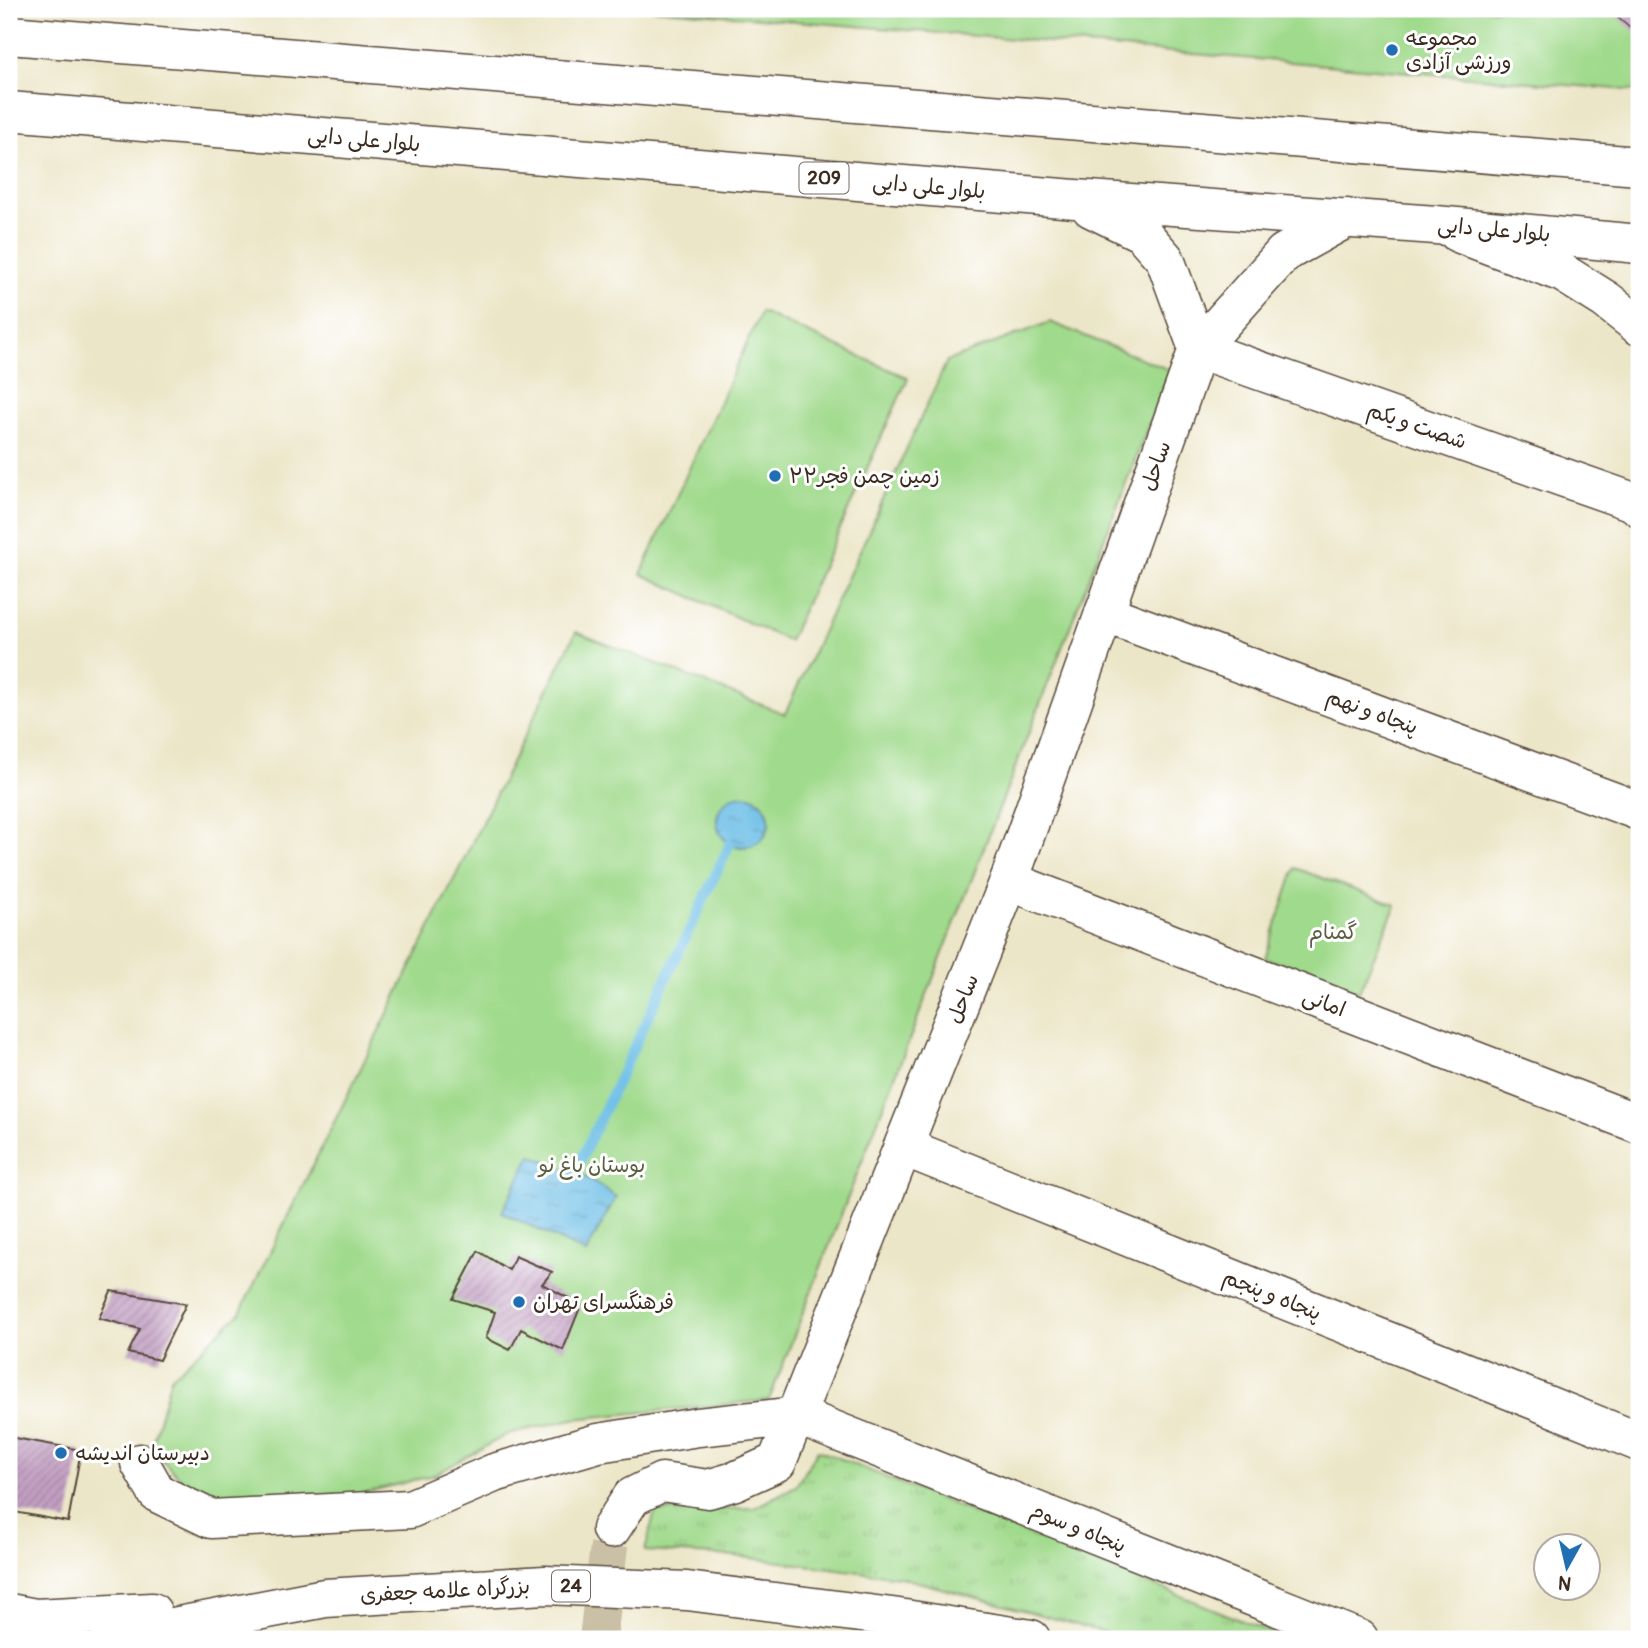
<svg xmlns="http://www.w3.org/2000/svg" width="1648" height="1648" font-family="Pangolin,'Playpen Sans Arabic',sans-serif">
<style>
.grass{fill:url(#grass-tufts);stroke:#6e8255;stroke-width:2}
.green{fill:#a0da8c;stroke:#6e8255;stroke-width:2}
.water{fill:url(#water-ripples);stroke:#527482;stroke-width:2}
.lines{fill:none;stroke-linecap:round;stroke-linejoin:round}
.stream{stroke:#6abde6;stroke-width:10}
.building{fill:url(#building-hatch)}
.major-tunnel{stroke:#c9c0a6;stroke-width:38;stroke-dasharray:38 19;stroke-linecap:butt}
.minor-casing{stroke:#564638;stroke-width:41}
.major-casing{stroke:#564638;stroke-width:41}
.highway-casing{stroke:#564638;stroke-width:41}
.minor{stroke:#fff;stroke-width:38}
.major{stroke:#fff;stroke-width:38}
.highway{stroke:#fff;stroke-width:38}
.poi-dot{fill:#1f6fb2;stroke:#fff;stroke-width:2.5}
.labels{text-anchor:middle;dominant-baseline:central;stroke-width:6;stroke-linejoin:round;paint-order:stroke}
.shield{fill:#fff;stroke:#766a62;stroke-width:2}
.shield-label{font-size:19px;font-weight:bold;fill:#3b2a1e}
.poi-label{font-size:21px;fill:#3b2a1e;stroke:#fff;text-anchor:start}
.street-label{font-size:21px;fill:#3b2a1e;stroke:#fff}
.park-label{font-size:21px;fill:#595f3f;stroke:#fff}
</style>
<defs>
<pattern id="grass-tufts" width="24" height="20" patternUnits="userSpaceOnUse" patternTransform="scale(1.75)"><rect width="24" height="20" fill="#a0da8c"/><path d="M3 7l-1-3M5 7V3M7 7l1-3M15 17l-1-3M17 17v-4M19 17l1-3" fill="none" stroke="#8bbb78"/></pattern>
<pattern id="water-ripples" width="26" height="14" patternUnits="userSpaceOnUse" patternTransform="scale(1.75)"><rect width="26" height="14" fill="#6abde6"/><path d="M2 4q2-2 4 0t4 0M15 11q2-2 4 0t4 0" fill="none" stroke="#589aba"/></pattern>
<pattern id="building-hatch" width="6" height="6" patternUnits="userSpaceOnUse" patternTransform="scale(1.75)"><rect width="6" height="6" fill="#c29fc3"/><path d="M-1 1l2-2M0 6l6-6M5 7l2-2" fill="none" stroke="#9f829e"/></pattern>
</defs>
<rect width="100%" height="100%" fill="#fff"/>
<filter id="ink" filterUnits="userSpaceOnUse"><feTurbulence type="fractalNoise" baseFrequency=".0143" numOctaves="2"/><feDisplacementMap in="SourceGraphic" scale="14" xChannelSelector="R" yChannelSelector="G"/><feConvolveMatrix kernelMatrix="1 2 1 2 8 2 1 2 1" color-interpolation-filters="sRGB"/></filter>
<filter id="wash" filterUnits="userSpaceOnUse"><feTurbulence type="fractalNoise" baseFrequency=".00686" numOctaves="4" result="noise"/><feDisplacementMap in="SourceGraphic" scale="28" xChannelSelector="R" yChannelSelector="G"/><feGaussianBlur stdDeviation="1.57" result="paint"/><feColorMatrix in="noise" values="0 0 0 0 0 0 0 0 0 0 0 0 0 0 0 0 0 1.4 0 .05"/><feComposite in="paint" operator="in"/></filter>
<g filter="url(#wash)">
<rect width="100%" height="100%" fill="#ece6c8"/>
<!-- grass -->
<path class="grass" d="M818,1450L1288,1639H1129L900,1577L735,1556L645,1551L655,1511L754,1508L796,1486Z"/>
<!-- green -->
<path class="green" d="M651,9H1639V91Z
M761,312L908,378L789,641L641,574Z
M1050,322L1170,370L769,1400L573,1419L508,1434L434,1475L340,1499L208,1506L151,1449L171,1377L240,1313L576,632L785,714L947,361Z
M1295,868L1396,905L1359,992L1265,958Z"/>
<!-- water -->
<path class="water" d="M717 821a26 26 0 1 1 52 0a26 26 0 1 1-52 0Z
M531,1155L590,1179L616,1197L586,1253L502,1212Z"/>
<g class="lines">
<!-- stream -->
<path class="stream" d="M575,1172L730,844"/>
</g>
<g id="blocks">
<!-- building -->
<path class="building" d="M1608,9H1639V35Z
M478,1251L509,1270L515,1256L552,1272L542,1284L581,1305L563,1350L521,1329L510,1350L486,1338L495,1312L453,1299Z
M111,1291L186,1304L159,1360L128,1353L140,1329L99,1318Z
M9,1437L81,1450L68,1522L9,1511Z"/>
</g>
</g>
<g filter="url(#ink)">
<use href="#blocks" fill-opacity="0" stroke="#564638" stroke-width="2"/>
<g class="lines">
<!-- major-tunnel -->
<path class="major-tunnel" d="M598,1639L611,1529"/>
<defs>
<path id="minor" d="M1458,233L1563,273L1606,300L1639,326
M1198,349L1636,503L1639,507
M1104,613L1639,811
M1009,881L1639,1124
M904,1147L1639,1442
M140,1463L157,1493L211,1519L410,1509L494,1473L598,1443L698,1427L798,1416L1359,1639"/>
<path id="major" d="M9,35L1639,166
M9,111L1075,199L1436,225L1639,244
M1091,208L1142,233L1165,259L1198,349
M611,1529L632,1497L662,1482L708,1489L735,1481L777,1462L1009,881L1198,349L1284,253L1347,218"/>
<path id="highway" d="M9,1613L35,1618L152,1612
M111,1639L325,1598L545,1585L687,1591L892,1617L1031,1639"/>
</defs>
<!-- minor casing -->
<use href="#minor" class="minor-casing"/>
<!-- major casing -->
<use href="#major" class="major-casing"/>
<!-- highway casing -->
<use href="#highway" class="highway-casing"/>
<!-- minor -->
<use href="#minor" class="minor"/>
<!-- major -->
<use href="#major" class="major"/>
<!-- highway -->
<use href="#highway" class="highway"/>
</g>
</g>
<!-- markers -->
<g class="poi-dot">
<circle cx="1392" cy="50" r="7"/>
<circle cx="775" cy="476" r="7"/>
<circle cx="519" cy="1302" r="7"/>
<circle cx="61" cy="1453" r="7"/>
</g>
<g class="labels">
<!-- shield labels -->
<g class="shield">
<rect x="799.5" y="162.5" width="49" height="31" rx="5"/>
<rect x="552" y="1570.5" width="38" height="31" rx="5"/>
</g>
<g class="shield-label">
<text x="824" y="178">209</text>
<text x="571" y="1586">24</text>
</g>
<!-- poi labels -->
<g class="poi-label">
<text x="1406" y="38">مجموعه<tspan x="1406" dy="24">ورزشی آزادی</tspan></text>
<text x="789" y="476">زمین چمن فجر۲۲</text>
<text x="533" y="1302">فرهنگسرای تهران</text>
<text x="75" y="1453">دبیرستان اندیشه</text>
</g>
<!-- street labels -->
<g class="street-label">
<text transform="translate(364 140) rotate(5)">بلوار علی دایی</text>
<text transform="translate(929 187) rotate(5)">بلوار علی دایی</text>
<text transform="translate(1494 230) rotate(5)">بلوار علی دایی</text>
<text transform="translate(1417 426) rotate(19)">شصت و یکم</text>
<text transform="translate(1156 466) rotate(-70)">ساحل</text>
<text transform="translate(1372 712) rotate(20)">پنجاه و نهم</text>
<text transform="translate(963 999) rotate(-68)">ساحل</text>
<text transform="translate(1324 1003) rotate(21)">امانی</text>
<text transform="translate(1272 1295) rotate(22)">پنجاه و پنجم</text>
<text transform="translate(1078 1528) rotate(22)">پنجاه و سوم</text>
<text transform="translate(445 1591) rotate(-3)">بزرگراه علامه جعفری</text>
</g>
<!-- park labels -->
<g class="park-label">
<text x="1333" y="932">گمنام</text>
<text x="592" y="1165">بوستان باغ نو</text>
</g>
</g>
<!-- margin -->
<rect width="1648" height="1648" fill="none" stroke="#fff" stroke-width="35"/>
<!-- north arrow -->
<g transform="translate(1567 1567) rotate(188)"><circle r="33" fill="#ffffff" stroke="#b1aaa5" stroke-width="2"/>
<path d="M0-5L12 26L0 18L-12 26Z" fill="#1f6fb2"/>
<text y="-10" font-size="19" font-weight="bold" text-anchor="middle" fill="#3b2a1e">N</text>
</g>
</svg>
